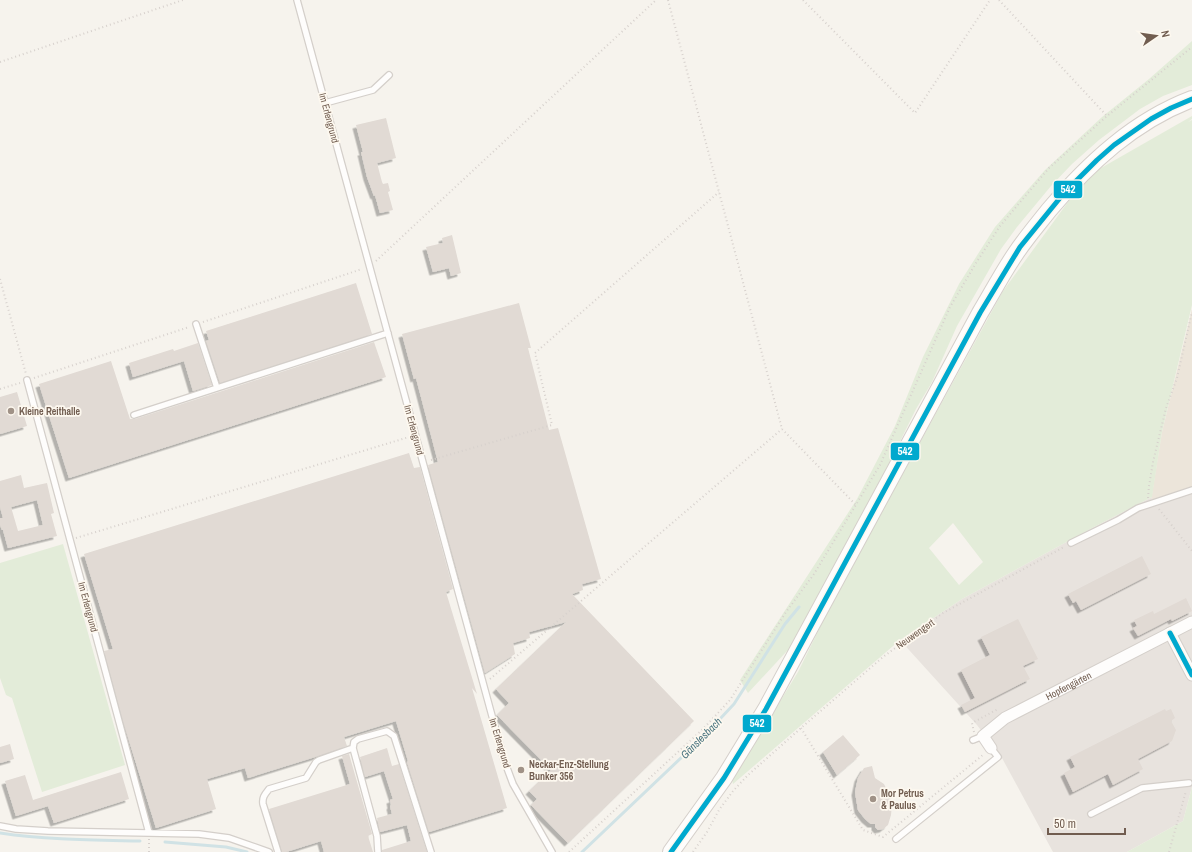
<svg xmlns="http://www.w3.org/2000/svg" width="1192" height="852" font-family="'Archivo Narrow',sans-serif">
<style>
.residential{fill:#ece5da}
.industrial{fill:#e8e3de}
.green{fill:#e3ecd9;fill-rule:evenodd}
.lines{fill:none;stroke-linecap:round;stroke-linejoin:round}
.stream{stroke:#d0e2e5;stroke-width:3}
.building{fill:#e1dad4;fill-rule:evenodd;filter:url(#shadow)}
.service-casing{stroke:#d4cfca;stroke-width:8}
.minor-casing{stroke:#d4cfca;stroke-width:13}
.secondary-casing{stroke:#d5cfca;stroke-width:18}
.path{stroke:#d7d1cd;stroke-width:2;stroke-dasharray:1 3;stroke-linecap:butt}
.service{stroke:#fefdfc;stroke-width:5.5}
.minor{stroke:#fefdfc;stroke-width:11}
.secondary{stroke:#fefdfc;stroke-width:16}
.bus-1-casing{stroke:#fdf8ef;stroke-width:8}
.bus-1{stroke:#00a9ce;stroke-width:5}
.poi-dot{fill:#a09287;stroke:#fdf8ef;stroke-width:1.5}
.labels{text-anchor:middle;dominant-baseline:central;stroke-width:3.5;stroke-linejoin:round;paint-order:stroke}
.street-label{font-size:10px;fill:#715d50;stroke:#fdf8ef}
.poi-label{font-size:10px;font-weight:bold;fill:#715d50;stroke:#fdf8ef;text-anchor:start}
.water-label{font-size:11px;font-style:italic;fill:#4c7681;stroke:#fdf8ef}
.line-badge{stroke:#fdf8ef;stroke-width:1.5}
.badge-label{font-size:11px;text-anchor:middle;font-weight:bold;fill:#fff}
</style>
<defs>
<filter id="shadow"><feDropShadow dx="-3.5" dy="3.5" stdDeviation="0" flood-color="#0004"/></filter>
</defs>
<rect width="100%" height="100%" fill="#f6f3ed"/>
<!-- residential -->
<path class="residential" d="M1192,309V493L1150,507L1162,432Z"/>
<!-- industrial -->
<path class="industrial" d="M1192,493V787L1183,821L1127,852H1053L1002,758L977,725L900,640L962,599L1094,527L1152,497L1150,506Z"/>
<!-- green -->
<path class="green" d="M1192,41V85L1163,96L1140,109L1099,140L1072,164L1051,186L1017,227L1001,249L957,326L932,382L916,409L871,500L785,664L787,651L748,693L740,680L857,499L895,426L923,357L959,284L995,227L1045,170L1102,117L1149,79Z
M1192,116V119L1188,122L1192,120V305L1162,432L1152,497L1094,527L962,599L900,640L733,784L732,780L798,672L832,603L1003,291L1087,176ZM953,523L983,562L959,585L929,548Z
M63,544L125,765L42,792L12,698L6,695L0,678V563Z
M1192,787V852H1127L1183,821Z"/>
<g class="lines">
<!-- stream -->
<path class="stream" d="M0,833C47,840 93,840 140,841
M165,842L226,847L247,852
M582,852L703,737L734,704L785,624L799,607"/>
</g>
<!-- building -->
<path class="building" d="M386,118L396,158L377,163L382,182L383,184L388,183L390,191L388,192L393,210L380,213L375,195L374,196L367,177L361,152H363L356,125Z
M452,235L461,273L451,276L449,268L433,272L426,247L443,243L442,238Z
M356,283L372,334L220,383L206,341L209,340L206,331Z
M519,303L531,348H528L549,430L558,428L601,579L582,584L583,590L572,594L694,721L568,843L531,805L537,799L529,791L551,770L497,715L509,703L496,689L566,622L529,632L530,638L513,643L515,654L485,673L428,465L438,462L416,378L414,379L402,334Z
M374,342L386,377L69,478L39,384L111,361L130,419H135Z
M198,343L212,385L193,391L184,361L133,377L129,363L173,349L174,351Z
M17,392L27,426L0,434V397Z
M409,453L414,468L420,467L453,589L446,592L477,694L472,688L507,808L429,832L407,762L408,761L396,721L344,737L347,746L315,757L248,778L245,768L207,779L216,809L156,828L123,721L104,651L113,649L84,554Z
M21,475L24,488L47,483L54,513L51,514L57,536L8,548L3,530H2L0,525V518H3L0,507V481ZM37,500L43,525L18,531L11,507Z
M1142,556L1151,574L1081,610L1076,601L1073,603L1068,594Z
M1186,598L1192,611L1172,621L1171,619L1138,636L1133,628L1137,626L1134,620L1153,611L1154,614Z
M1018,619L1038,659L1023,666L1030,679L965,712L961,705L975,698L961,670L990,655L981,637Z
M1165,709L1166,711L1171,709L1175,718L1171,721L1176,730L1172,741L1138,759L1143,769L1113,785L1108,774L1073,792L1064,773L1075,767L1070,757Z
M843,735L860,755L837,775L823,752Z
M10,744L14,759L0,763V747Z
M387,748L392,766L399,764L427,852H382V850L411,841L407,825L380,832L377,818L392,814L390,806L391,805L390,800L393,799L384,771L365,777L360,757Z
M349,754L372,834L368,836L373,852H324L321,841L286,852H282L269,809L350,784L342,756Z
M872,766L875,778L884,784L890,796L892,804L891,815L888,825L883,829L878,830L875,827V824H871L865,819L858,810L855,792L858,778L864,768Z
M121,772L129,799L54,823L48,806L16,816L5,781L25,775L33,800Z"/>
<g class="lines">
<defs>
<path id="service" d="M297,0L504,760L513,784L552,852
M325,103L373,90L389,75
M196,324L217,388L388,333
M27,380L149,833
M134,415L217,388
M1071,543L1118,520L1138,508L1192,490
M973,740L983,736
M1091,814L1142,788L1189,783
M0,826L16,829L48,831L199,834L229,838L269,852
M896,839L998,757L991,748
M278,852L263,804C262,797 265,794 269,789L306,778L316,762L319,760L353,748
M378,852L377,836L353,748L354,742L358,739L387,731L394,736L431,852"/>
<g id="minor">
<path d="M1170,633L1192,675"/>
<path id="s1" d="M991,748L983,736L1005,718L1192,622"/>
</g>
<path id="secondary" d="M671,852L724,778L766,709L980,313C992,293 1003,272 1016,253C1026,238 1038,224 1049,210C1089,163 1134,121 1192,99"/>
</defs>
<!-- service casing -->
<use href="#service" class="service-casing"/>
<!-- minor casing -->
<use href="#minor" class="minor-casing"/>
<!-- secondary casing -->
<use href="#secondary" class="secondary-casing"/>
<!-- path -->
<path class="path" d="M668,0L782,429L856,505
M803,0L915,113L990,0
M999,0L1107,116
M0,62L183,0
M376,261L656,0
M0,279L26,374
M203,322L362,269
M34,378L189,327
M0,389L20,383
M431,460L552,425L535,353L719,192
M1148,498L1149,486L1153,462L1166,408L1177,378L1192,312
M1159,509L1192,551
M76,538L409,437
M490,679L782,429
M801,728L863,830L883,837L984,754
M974,732L972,723L998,709
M149,839V852
M569,852L703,729L730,700L786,612L814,574L880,465L950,307L976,263L1000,226L1049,168L1107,116L1192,47
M693,852L707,832L719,810L733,791L748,775L801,728L883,657L943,613L1064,547
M1169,852L1186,791"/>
<!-- service -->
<use href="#service" class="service"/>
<!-- minor -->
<use href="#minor" class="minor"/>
<!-- secondary -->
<use href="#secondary" class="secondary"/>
<defs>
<path id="bus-1" d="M1170,633L1192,675
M671,852L724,778L766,709L980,313L1020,247L1064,193L1097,160L1114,145L1151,119L1171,108L1192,99"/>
</defs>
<!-- bus-1 casing -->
<use href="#bus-1" class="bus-1-casing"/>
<!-- bus-1 -->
<use href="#bus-1" class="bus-1"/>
</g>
<!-- markers -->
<g class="poi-dot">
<circle cx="11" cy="411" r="4"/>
<circle cx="521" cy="770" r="4"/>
<circle cx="873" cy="799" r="4"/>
</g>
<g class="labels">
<!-- street labels -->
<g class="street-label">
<text transform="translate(329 118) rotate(75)">Im Erlengrund</text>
<text transform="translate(414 430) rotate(75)">Im Erlengrund</text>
<text transform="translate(88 607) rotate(75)">Im Erlengrund</text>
<text transform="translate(915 634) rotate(-35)">Neuwengert</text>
<text stroke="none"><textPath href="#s1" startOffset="114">Hopfengärten</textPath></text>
<text transform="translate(500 743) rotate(73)">Im Erlengrund</text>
</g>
<!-- poi labels -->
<g class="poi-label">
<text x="19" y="411">Kleine Reithalle</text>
<text x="529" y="764">Neckar-Enz-Stellung<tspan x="529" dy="12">Bunker 356</tspan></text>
<text x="881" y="793">Mor Petrus<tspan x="881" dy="12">&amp; Paulus</tspan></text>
</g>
<!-- water labels -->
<g class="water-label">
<text transform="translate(701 738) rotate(-45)">Gänslesbach</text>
</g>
</g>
<g class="line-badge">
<rect x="1053" y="180" width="30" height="19" rx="4" fill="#00a9ce"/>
<rect x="890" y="442" width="30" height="19" rx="4" fill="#00a9ce"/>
<rect x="742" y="714" width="30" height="19" rx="4" fill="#00a9ce"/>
</g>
<g class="badge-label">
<text x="1068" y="193">542</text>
<text x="905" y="455">542</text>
<text x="757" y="727">542</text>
</g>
<!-- north arrow -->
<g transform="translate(1156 36) rotate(77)" stroke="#fdf8ef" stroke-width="3" paint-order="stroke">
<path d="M0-3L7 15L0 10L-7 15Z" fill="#715d50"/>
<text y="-6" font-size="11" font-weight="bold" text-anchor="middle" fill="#715d50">N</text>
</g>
<!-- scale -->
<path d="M1048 828v6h77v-6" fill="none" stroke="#715d50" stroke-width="2"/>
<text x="1054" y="828" font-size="12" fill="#715d50" stroke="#fdf8ef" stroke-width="3" paint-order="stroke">50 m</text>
</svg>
